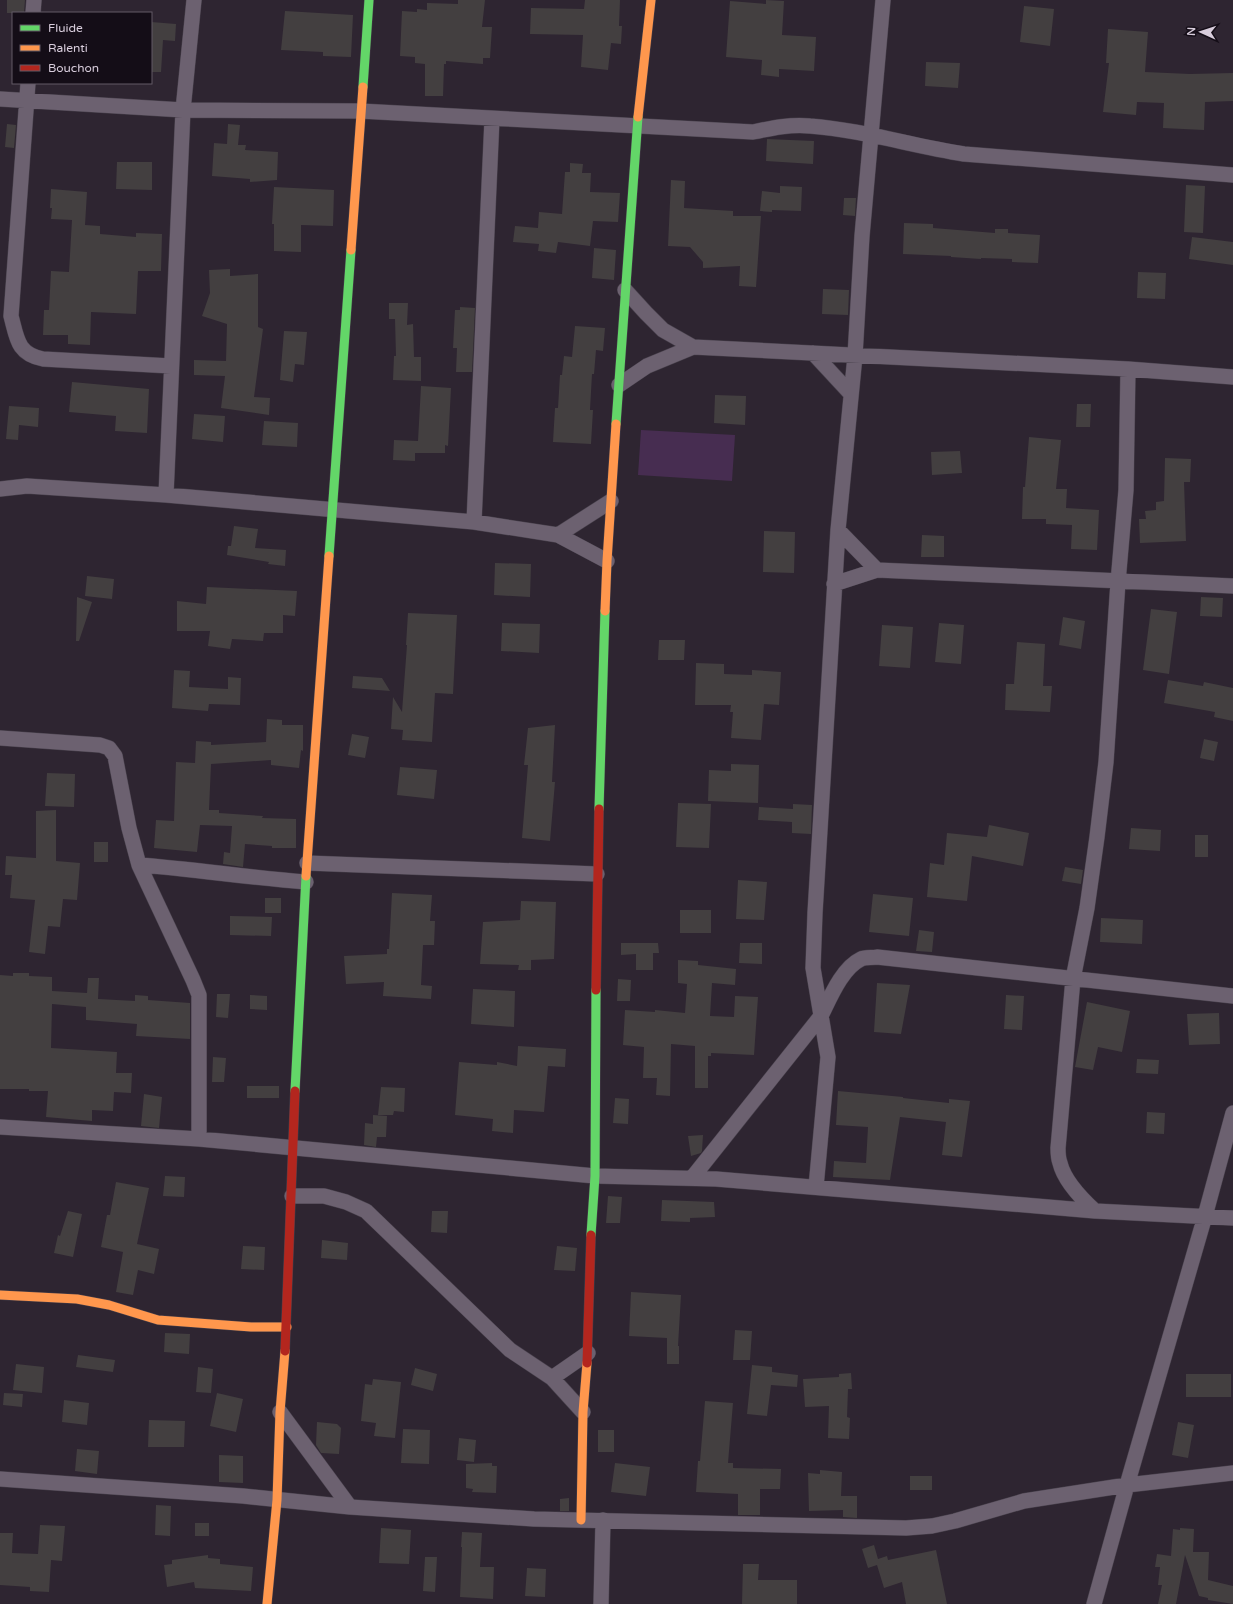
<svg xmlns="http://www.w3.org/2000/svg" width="1233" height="1604" font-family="'Varela Round',sans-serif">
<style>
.green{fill:#472d51}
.building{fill:#433f40}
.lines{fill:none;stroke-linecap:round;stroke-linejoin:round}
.street-casing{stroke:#48414c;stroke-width:16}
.fast-casing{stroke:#48414c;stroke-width:10}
.slow-casing{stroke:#48414c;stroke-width:10}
.jam-casing{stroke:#48414c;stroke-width:10}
.street{stroke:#6c6170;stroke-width:15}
.fast{stroke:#63d668;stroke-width:9}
.slow{stroke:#ff974d;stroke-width:9}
.jam{stroke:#b3261e;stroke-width:9}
</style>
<rect width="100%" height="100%" fill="#2e2531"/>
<!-- green -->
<path class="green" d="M641,430L735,435L732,481L638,475Z"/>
<!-- building -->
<path class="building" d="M7,0H25L24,13H7Z
M458,0H485L482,27H492L490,58H483V64L446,61V64H444L443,96H425V64L415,63V57L400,56L402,11L417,12V9L427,10V3L458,4Z
M585,0H620L619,26H622L621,44L611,43L608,70L581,67L583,35L530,34L531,8L584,9Z
M766,0L784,1L782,35L816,37L814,71L779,69V77L761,75L762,60L726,57L730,1L766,4Z
M1024,6L1054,9L1050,46L1020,42Z
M285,11L353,15L351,57L323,56V52L281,50Z
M151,22L176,24L175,41L163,40L161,72H151Z
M1108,29L1148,32L1145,72L1190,74L1233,73V101L1205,102L1204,130L1163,128L1164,103L1137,102L1136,115L1103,112L1109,63H1106Z
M926,62L960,63L958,88L925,86Z
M7,124L16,125L14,148L5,147Z
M228,124L240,125L238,145H246L245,150L278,152L277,180L250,182V179L212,176L214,143L227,144Z
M767,139L814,141L813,164L766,161Z
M117,162H152V190L116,189Z
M570,163L583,164L582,173H591L590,192L620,193L618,222L593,221L590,246L558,242L556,253L538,251L539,244L513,242L515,226L538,228L539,212L562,214L565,172H570Z
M671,180L685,181L684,208L733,211V216H761L756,287L739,286L740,266L703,268V262L690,247L668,246Z
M1186,185L1205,186L1203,233L1184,232Z
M780,186L802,187L801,211L772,210V212L760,211L762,191L780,193Z
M274,187L334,190L333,226L301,225V252L274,251V224H272Z
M51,189L87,192L85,225L100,226V234L136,237V233L162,234L161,271H138L136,314L91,312L90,345L68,344V335H43L44,310H49L51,271L69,272L72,220L51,219L52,208H50Z
M844,198H856L855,216L843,215Z
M904,223L933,224V228L995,233V229H1008V233L1040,235L1038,263L1012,262V259L981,258V259L951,257V256L903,254Z
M1192,237L1233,242V265L1189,259Z
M594,248L616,250L614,280L592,278Z
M230,269V276L258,274V327L263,329L254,397L270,398L269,415L221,408L225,376L194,375V360L226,361L227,324L202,316L210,293L209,270Z
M1138,272L1166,273L1165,299L1137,298Z
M823,289L849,290L848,315L822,314Z
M389,303H408L407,325L413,324L414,357H421V381L393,380L394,356H396L395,319H389Z
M460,307L475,308L472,372H456L457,348H453L455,310H460Z
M575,326L605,328L603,351L596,350L594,374H592L590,410H593L591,444L553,442L555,408H558L560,375H562L564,356L572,357Z
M284,331L307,332L304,365L295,364L293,382L280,380Z
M72,382L149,389L147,433L115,431L116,416L69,412Z
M421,386L451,388L448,446L445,445V453H415V461L393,460L394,440L418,441Z
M715,395L746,396L745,425L714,423Z
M1077,404H1091L1090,427H1076Z
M9,406L39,408L38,427L19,425L18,440L6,439Z
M194,414L225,416L223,442L192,439Z
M264,421L298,423L297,447L262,445Z
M1029,437L1061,440L1056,489H1067L1066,508L1099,510L1097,550L1071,549L1072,525L1046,524V519H1022L1023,487H1025Z
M960,451L962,473L932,475L931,452Z
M1165,458L1191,459L1190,482H1184L1186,541L1140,543L1139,519H1146L1145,511L1156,510V502L1164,501Z
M234,526L258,529L255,548L286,550L285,566L268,564L269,562L227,555L228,546H231Z
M764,531L795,532L794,573L763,572Z
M922,535L944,536V557H921Z
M495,563L531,564L530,597L494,595Z
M87,576L114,579L112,599L85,596Z
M207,587L297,591L295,616L283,615V633H264L263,641L232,639L230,649L208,646L210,631H177V601L206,604Z
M77,597L92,602L79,641H76Z
M1201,597L1223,598L1222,617L1200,616Z
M1151,609L1177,612L1169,674L1143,670Z
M408,613L457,615L453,694L435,693L432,742L402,740L403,730L391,729L393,697L402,712L407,645H406Z
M1063,617L1085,621L1081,649L1059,645Z
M502,623L540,624L539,653L501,651Z
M939,623L964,625L961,664L935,662Z
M882,625L913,627L910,668L879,666Z
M659,640H685L684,660H658Z
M1017,642L1045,644L1043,686H1052L1050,712L1005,710L1006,684H1014Z
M696,663L724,664V674L752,675V670L781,672L779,705L764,704L761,740L731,738L733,712H730L731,705H695Z
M174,670L190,671L189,687L228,689V677L241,678L240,705L209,704L208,711L172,708Z
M353,676L382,678L390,691L352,688Z
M1168,680L1203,686L1204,682L1233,688V721L1214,717L1215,712L1164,703Z
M267,719L282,720V725H303V751L301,750L299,768L271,765V760L211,764L209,810H219V813L263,816L262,818L296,819V848H272V846L245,844L243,867L223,864L224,852L230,853L232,826L200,825L197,852L154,848L156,820L174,821L176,762L195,763L196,741L211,742V745L266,742Z
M555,725L552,782H555L550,841L522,838L528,765H524L528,728Z
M352,734L369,737L365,758L348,755Z
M1204,739L1218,742L1214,761L1200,758Z
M731,764L759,765L758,803L708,801L709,770L731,771Z
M400,767L437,770L434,799L397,795Z
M47,773L75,774L74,807L45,806Z
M678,803L711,804L709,848L676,847Z
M793,804L812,805L811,834L792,833V822L758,820L759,807L793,809Z
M56,810V861L80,863L77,900L63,899L60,927L48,926L45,954L29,952L35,900L10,898L12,875H5L6,856L36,858V811Z
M989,825L1029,833L1023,866L972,856L967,901L927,897L930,863L944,865L947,833L987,837Z
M1131,828L1161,830L1160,851L1129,849Z
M1195,835H1208V857H1195Z
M94,842H108V862H94Z
M1065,867L1083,870L1081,884L1062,881Z
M738,880L767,882L764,920L736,919Z
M392,893L432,895L430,921H435L434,945H423L421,985L432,986L431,999L383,996L384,982L346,984L344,956L387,954V949H389Z
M873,894L913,898L909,936L869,932Z
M265,898H281V913H265Z
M521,901L556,902L554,959L531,960V970H518L519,965L480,964L483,922L520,920Z
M680,910H711V933H680Z
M230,916L272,917L271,936L230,935Z
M1101,918L1143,920L1142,944L1100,942Z
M919,930L934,932L932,952L916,951Z
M621,943H658L659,953H653V970H636V954L621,955Z
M740,943H762V964L739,963Z
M678,960L698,961V965L736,969L735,985L712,983L710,1016L734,1017L735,996L758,997L754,1055L711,1053V1056H708V1088H695V1046L671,1044L670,1096L656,1095L657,1078H643L644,1047L623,1045L625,1010L655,1012V1010L685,1013L687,984L678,983Z
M13,973H29V976L52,977V991L87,993L88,978H99L98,999L135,1001V995L148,996V1000L190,1003V1039L136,1036L137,1024L86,1020V1007L52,1004L51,1048L117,1052L116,1073H132L131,1093L114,1092L113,1111L92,1110V1121L46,1117L48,1091H29V1089H0V975L13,976Z
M618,979L631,980L630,1001H617Z
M877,983L910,985L901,1034L874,1032Z
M473,989L515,991L514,1027L471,1024Z
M217,994H230L228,1018L216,1017Z
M250,995L267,996V1010L250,1009Z
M1006,995L1024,996L1022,1030L1004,1029Z
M1087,1002L1130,1011L1122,1052L1098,1047L1093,1070L1075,1067Z
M1219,1013L1220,1044L1189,1045L1187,1014Z
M518,1046L566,1049L565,1067L548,1066L544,1112L514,1110L513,1133L492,1131L493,1119L455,1115L459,1062L497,1065V1062L517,1066Z
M213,1057L226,1058L224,1082H212Z
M1137,1059L1159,1060L1158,1074L1136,1073Z
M247,1086H279V1098H247Z
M381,1087L405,1088L404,1112L394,1111L393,1115H378Z
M838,1091L903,1097V1098L949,1103V1099L970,1101L962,1157L942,1155L946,1122L900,1117L890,1180L833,1177L834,1161L866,1163L868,1127L836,1125Z
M144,1094L162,1097L159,1128L141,1126Z
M615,1098L629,1099L628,1124L613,1123Z
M1147,1112L1165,1113L1164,1134L1146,1133Z
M373,1115L387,1116L386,1137H377L376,1147L364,1145L365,1123L373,1124Z
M703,1135L702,1151L701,1153L691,1156L688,1136Z
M165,1176L185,1177L184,1197L163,1196Z
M116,1182L149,1188L137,1244L159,1249L154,1274L138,1270L133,1295L116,1292L123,1252L101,1247L107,1215H110Z
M608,1196L622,1197L620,1223H606Z
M662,1200L714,1202L715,1217L690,1218V1222L661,1221Z
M68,1211L82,1214L73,1257L54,1253L58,1235L60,1236Z
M432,1211H448L447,1233L431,1232Z
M322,1240L348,1243L347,1260L321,1258Z
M243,1246L265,1247L264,1270L241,1269Z
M557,1246L577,1248L575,1271L554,1270Z
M631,1292L681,1295L678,1346H679V1364H667V1338L629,1336Z
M735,1330L752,1331L750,1360H733Z
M165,1333L190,1334L189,1354L164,1352Z
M78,1355L115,1360L113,1372L76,1367Z
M16,1364L44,1367L42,1393L13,1390Z
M752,1365L772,1367V1372L798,1375L797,1387L771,1385L767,1416L747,1414Z
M198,1367L213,1369L211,1393L196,1392Z
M415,1368L437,1374L433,1391L411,1385Z
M851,1373L852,1389H848L847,1417L850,1418L849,1439L828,1438L829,1406L805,1407L803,1379L839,1377V1374Z
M1186,1374H1231V1397H1186Z
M373,1379L401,1382L395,1438L374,1436L376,1423L361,1421L365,1384L372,1385Z
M4,1393L23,1394L22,1407L3,1405Z
M217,1393L243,1399L236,1432L210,1426Z
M64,1400L89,1403L87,1425L62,1422Z
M705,1401L733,1403L728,1463H733V1468L781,1469L780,1489H760V1515H738V1494L696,1492L698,1461H700Z
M149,1420L185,1421L184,1447H148Z
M317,1422L337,1424L341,1428L339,1454L321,1453L316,1445Z
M1178,1422L1194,1425L1188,1458L1172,1455Z
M403,1429L430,1430L429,1464L401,1463Z
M598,1430H614V1452H598Z
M459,1438L476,1440L474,1462L457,1460Z
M77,1449L99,1451L97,1474L75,1471Z
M219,1455L243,1456V1483L219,1482Z
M492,1463V1466H497L496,1493L472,1492L473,1489L466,1488V1464Z
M615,1463L650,1467L646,1496L611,1492Z
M820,1470L842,1472L841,1496H857V1518L843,1517V1510L809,1511L808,1473L820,1474Z
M910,1476H932V1490H910Z
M569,1498V1511H560V1499Z
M156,1505L171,1506L170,1536L155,1535Z
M195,1523H209V1536H195Z
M40,1525L65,1526L62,1561L51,1560L49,1592L30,1591V1587L0,1585V1533H13L12,1553L38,1554Z
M381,1528L411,1530L409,1564L379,1563Z
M1180,1528L1194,1529L1193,1552H1209L1208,1580L1233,1586V1604L1208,1600V1598L1199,1596L1185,1555L1176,1604H1158L1162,1585H1158L1160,1567H1155L1157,1554L1171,1556L1173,1529L1180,1530Z
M462,1532L482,1533L480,1567H494L493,1599L460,1597L462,1547H461Z
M874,1545L878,1559L887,1556L888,1560L936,1550L947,1604H906L902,1582L884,1588L877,1565L868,1568L862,1549Z
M208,1555V1558L220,1559V1564L253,1567L251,1591L195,1588L194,1582L167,1587L164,1565L172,1564V1560Z
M425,1557H437L435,1592L423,1591Z
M743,1564H759L758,1580H797V1604H742Z
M527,1568L546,1569L545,1597L525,1596Z"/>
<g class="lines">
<defs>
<path id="street" d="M33,13L34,0
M28,83L11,316C17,338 17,354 43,359L171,366
M0,99L183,110L360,111L753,132C772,128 791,124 810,126C862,130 912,146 964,154L1233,175
M625,290L646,313L663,330L693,347L1128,369L1233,377
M813,353L851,394
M619,385L647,366L693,347
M0,489L27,486L166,495L474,522L558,535L607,561
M166,495L183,110L194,0
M474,522L492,119
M838,530L877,570
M558,535L611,501
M834,584L877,570L1233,586
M0,738L100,745L109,748L115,756L129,828L139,865C195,869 250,878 306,882
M307,863L597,874
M139,865L193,980L199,995V1139
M0,1127L199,1139L595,1176L716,1179L1095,1211L1233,1218
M692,1178L821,1016C830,998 842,968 861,959C865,957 872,958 877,957L1233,996
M816,1187L828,1057L813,968L815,913L838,530L855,356L862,236L883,0
M292,1196H324L346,1202L366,1211L510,1350L552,1378L583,1412
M1095,1211C1083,1200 1064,1180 1060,1163C1058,1158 1058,1153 1058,1148L1073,979L1087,908L1097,837L1106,762L1118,582L1126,490L1128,369
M552,1378L588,1353
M280,1412L350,1507
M0,1479L243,1496L350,1507L534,1519L906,1528L932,1526L955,1521L1024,1501L1127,1485L1233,1473
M601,1604L603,1520
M1094,1604L1127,1485L1205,1216L1233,1113"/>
<path id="fast" d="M363,87L369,0
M616,424L638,117
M329,556L351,250
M599,809L605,611
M295,1091L306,876
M591,1235L595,1176L596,990"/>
<path id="slow" d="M638,117L651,0
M351,250L363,87
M605,611L607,561L616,424
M306,876L329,556
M0,1295L77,1299L109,1305L158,1320L251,1327H287
M581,1520L583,1412L587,1363
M267,1604L277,1500L280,1412L285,1351"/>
<path id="jam" d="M596,990L599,809
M285,1351L295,1091
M587,1363L591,1235"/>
</defs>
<!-- street casing -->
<use href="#street" class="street-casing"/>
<!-- fast casing -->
<use href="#fast" class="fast-casing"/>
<!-- slow casing -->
<use href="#slow" class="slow-casing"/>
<!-- jam casing -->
<use href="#jam" class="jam-casing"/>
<!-- street -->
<use href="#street" class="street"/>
<!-- fast -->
<use href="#fast" class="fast"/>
<!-- slow -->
<use href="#slow" class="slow"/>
<!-- jam -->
<use href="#jam" class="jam"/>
</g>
<!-- legend -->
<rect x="12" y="12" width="140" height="72" fill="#140d17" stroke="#625a66"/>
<rect x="20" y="25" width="20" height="6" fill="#63d668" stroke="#625a66"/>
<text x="48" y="32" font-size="12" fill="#d8cddc">Fluide</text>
<rect x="20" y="45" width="20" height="6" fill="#ff974d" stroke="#625a66"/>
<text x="48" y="52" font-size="12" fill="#d8cddc">Ralenti</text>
<rect x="20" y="65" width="20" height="6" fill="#b3261e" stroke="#625a66"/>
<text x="48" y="72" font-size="12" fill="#d8cddc">Bouchon</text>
<!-- north arrow -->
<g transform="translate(1201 32) rotate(273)" stroke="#140d17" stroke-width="3" paint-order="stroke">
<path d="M0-3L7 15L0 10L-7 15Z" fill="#d8cddc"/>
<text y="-6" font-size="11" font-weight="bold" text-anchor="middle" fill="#d8cddc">N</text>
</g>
</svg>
